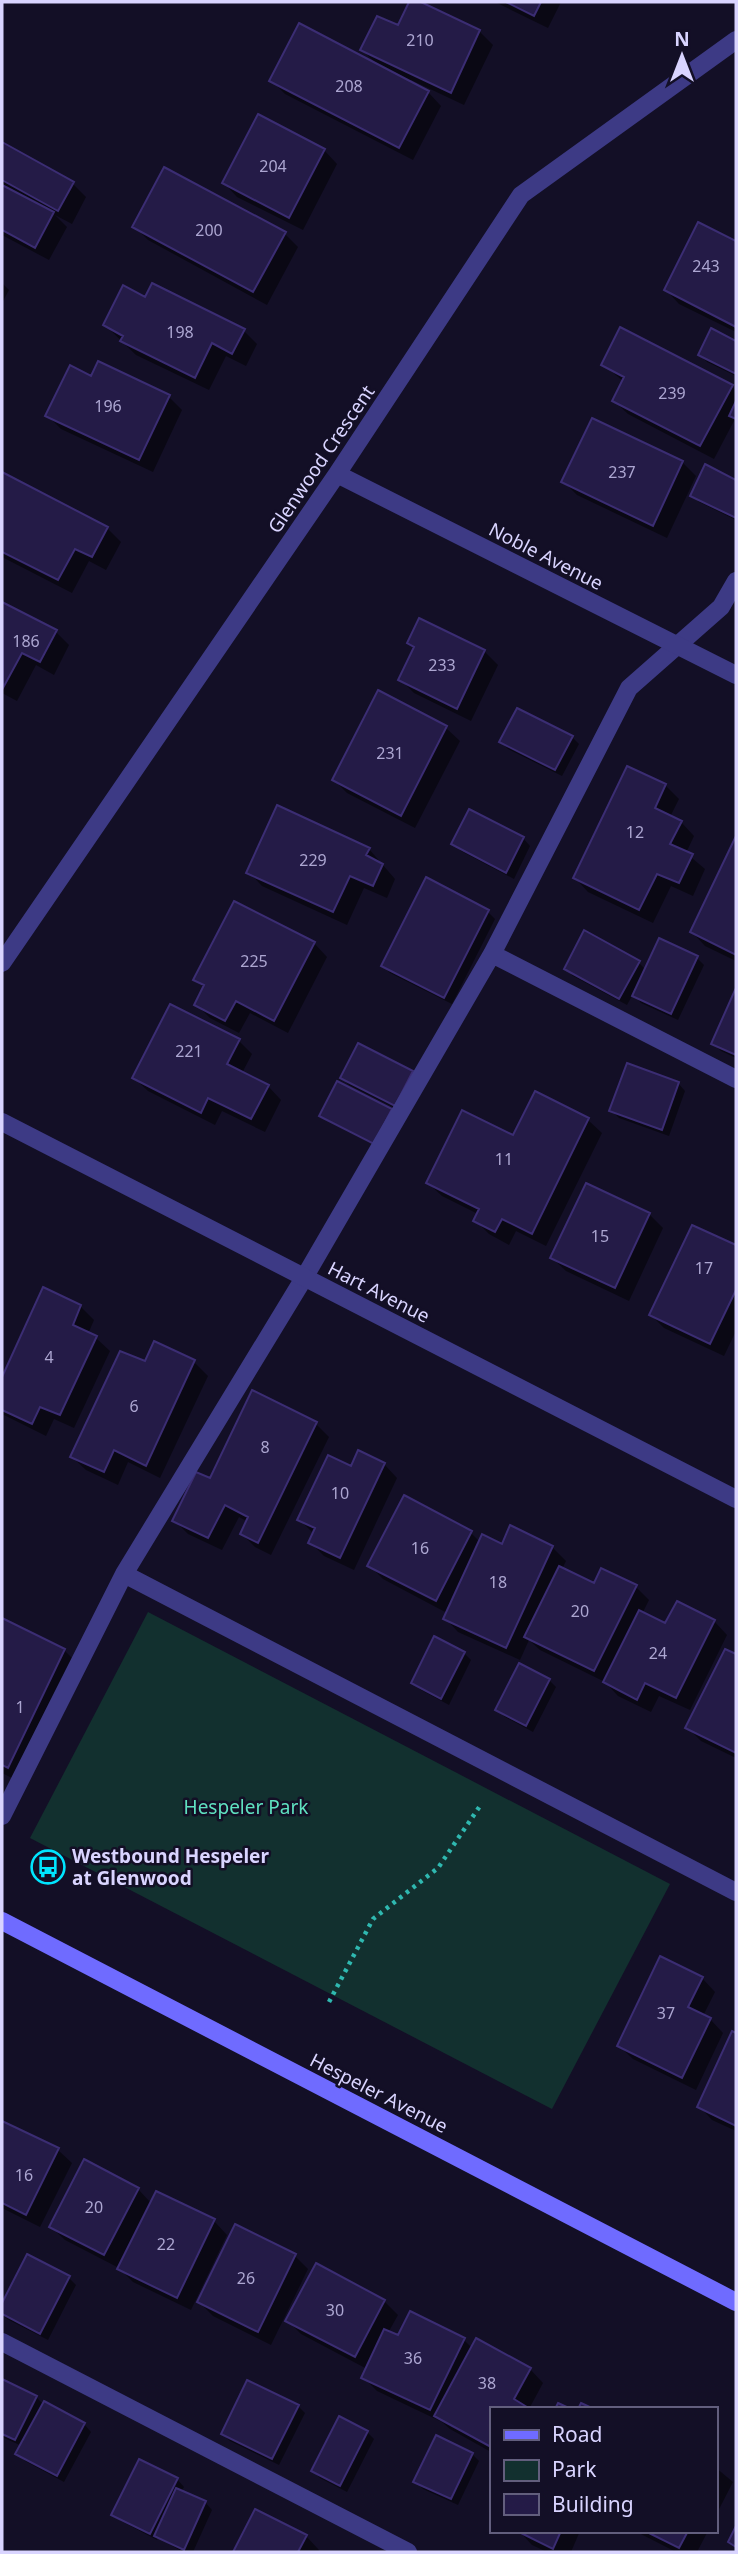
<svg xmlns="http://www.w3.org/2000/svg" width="738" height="2554" font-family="'Noto Sans',sans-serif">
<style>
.green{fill:#12302f}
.shadow{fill:#0007}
.building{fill:#241b47;stroke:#3b2d73;stroke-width:2}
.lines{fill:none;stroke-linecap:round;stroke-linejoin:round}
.path{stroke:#2fb8b0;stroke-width:4.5;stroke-dasharray:3.5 5;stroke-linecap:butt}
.lane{stroke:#3d3a85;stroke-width:18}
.street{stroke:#3d3a85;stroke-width:18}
.secondary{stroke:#6f6bff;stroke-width:18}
.labels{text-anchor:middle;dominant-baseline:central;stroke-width:5;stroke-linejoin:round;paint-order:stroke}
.number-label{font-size:16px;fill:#aca6d1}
.street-label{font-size:19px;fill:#d9d4ff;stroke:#130f26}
.park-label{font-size:19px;fill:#5fe0c0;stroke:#130f26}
.poi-label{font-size:19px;font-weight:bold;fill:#d9d4ff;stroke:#130f26;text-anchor:start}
</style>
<rect width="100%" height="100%" fill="#130f26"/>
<!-- green -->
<path class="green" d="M148,1612L670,1884L552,2109L30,1838Z"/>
<!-- shadow -->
<path class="shadow" d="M411,2H417L479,31L493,45L464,105L411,80L410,83L428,92L441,106L413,160L285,94L272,81L378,65L362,50L399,27Z
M495,2H561L548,28Z
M2,144L73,184L86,197L72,224L55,215L67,227L49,260L2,235Z
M324,150L337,164L303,230L237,197L224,183Z
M699,224L736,243V332L679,304L666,290Z
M134,226L285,234L298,247L267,305L148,240Z
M2,283L9,290L2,303Z
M146,299L243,330L257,344L246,366L226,356L209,390L136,355L105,325Z
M712,330L736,343V376L707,362L700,355Z
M603,364L732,386L736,391V421L735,419L714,459L628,414L614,401L624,382Z
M92,378L169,397L182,410L153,472L61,429L47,415Z
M593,420L682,462L696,476L667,538L577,495L564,482Z
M705,466L736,481V520L699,502L692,495Z
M2,474L107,528L121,542L106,570L89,561L72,593L2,557Z
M2,604L55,631L69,645L54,675L36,665L17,701L2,693Z
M420,620L484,651L498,665L471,721L414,693L400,679L415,649L409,643Z
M379,693L446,728L460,741L415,828L347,793L334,780Z
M572,737L579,744L562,776L508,749L501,742Z
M665,785L679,799L670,817L681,822L694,836L686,853L705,869L693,896L671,886L653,923L588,892L575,878Z
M523,838L530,846L514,879L461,851L453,843Z
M736,840V961L705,946L692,932Z
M369,849L395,879L387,898L364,888L347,925L262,886L249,872Z
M488,912L495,919L452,1004L390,973L383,966Z
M314,943L327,957L288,1033L250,1013L239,1033L210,1018L196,1004L205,988L196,979Z
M697,958L704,965L678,1020L641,1003L633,994L627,1005L573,976L566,969L639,963L646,970Z
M736,993V1058L721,1051L714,1044Z
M239,1041L252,1054L242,1073L268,1086L281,1100L265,1132L222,1111L215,1125L148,1091L134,1078Z
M412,1073L419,1080L403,1112L349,1085L342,1078Z
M678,1083L685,1091L669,1136L619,1118L611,1110Z
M535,1094L588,1120L602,1133L546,1246L516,1231L509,1245L489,1234L475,1220L478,1214L442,1196L428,1183L514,1137Z
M391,1110L382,1149L329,1122L321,1115Z
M587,1185L649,1214L663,1228L629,1301L566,1271L552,1258Z
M693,1227L736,1247V1331L724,1356L664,1328L651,1315Z
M44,1290L80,1306L94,1320L88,1334L96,1338L110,1351L74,1428L54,1419L46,1436L2,1414V1381Z
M155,1344L194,1362L208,1376L160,1478L128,1462L118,1485L86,1470L72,1457L146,1364Z
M316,1424L329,1437L271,1555L255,1547L242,1534L248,1522L239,1517L222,1550L188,1534L174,1520L211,1480Z
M384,1464L397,1478L354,1570L324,1556L310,1542L314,1534L299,1519Z
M471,1533L480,1542L503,1546L552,1547L566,1561L562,1569L595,1586L636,1587L649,1600L642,1614L666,1625L714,1621L727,1635L690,1710L659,1696L651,1712L618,1696L605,1682L540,1650L529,1640L520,1660L458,1632L445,1618L447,1613L383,1579L369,1565Z
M2,1620L64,1650L82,1668L26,1785L2,1773Z
M726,1651L736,1656V1758L701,1741L687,1727Z
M464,1653L471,1660L449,1705L421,1690L413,1683Z
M549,1680L556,1687L533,1732L505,1717L498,1710Z
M702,1978L715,1992L703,2016L710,2019L723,2033L696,2090L633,2059L619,2046Z
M733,2034L736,2035V2131L712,2120L699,2106Z
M3,2123L58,2150L72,2163L40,2227L2,2208Z
M138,2189L151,2203L214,2221L227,2235L191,2310L133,2282L119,2268L65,2240L51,2227Z
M295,2256L308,2269L271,2345L213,2316L199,2302Z
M27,2257L69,2278L76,2285L48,2340L7,2319L2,2314V2307Z
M384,2301L398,2315L388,2333L399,2337L464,2340L472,2348L530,2369L543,2383L529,2409H491V2452L450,2429L442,2422L377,2391L363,2377L367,2369L301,2334L287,2320Z
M2,2381L36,2397L44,2405L84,2424L91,2432L64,2482L25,2461L18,2453L22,2446L2,2437Z
M298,2406L305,2413L279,2465L230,2441L223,2434Z
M367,2432L374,2439L347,2492L320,2478L313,2471Z
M472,2454L479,2461L458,2505L423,2489L415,2481Z
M715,2467L733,2482L715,2517Z
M177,2479L184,2487L181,2492L205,2502L212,2510L193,2552H183L158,2538L157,2540L121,2521L113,2514Z
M256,2511L306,2536L319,2550L318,2552H235Z
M519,2531H580L571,2552H547L532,2545Z
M635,2531H708L697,2552H676Z"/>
<!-- building -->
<path class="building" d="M409,2H421L480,30L451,93L360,50L377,16L398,25Z
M506,2H541L534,16Z
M299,23L429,91L399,148L269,81Z
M258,114L325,149L289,218L222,183Z
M2,142L74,182L58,211L2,180Z
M164,167L286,232L253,292L132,227Z
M2,185L54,212L35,248L2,230Z
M698,222L736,241V327L664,290Z
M152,283L245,329L232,354L212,343L195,378L120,341L123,336L103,325L123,285L145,297Z
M620,327L733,385L700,446L612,401L624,377L601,365Z
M711,328L736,341V374L698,355Z
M98,361L170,395L139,460L45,416L70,365L91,376Z
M736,401V419L729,416Z
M592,418L683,461L653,526L561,482Z
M705,464L736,480V518L690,496Z
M2,472L108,527L92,557L75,549L58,580L2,552Z
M2,602L57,630L40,662L22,653L3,688Z
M419,618L485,650L457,709L398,680L414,647L407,643Z
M378,690L447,726L401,816L332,780Z
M517,708L573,736L555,770L499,742Z
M627,766L666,784L655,808L682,821L670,844L693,854L679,883L657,874L639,910L573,878Z
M277,805L370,848L366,855L383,864L373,886L350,876L333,912L246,873Z
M469,809L524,837L506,873L451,844Z
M736,836V955L690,932Z
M426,877L489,910L444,998L381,966Z
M234,901L315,942L274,1021L236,1001L225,1021L194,1005L204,985L193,980Z
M584,930L640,961L619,999L564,969Z
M659,938L698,956L671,1014L632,996Z
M735,990L736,991V1055L711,1044Z
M170,1004L240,1039L227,1064L269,1085L251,1119L208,1098L201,1113L132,1078Z
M358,1043L413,1071L395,1106L340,1078Z
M627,1063L679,1082L662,1130L609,1111Z
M337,1081L392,1109L374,1144L319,1116Z
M535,1091L589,1118L532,1234L502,1219L495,1232L473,1221L479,1209L426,1183L462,1110L513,1135Z
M586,1183L650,1213L615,1288L550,1258Z
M692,1225L736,1245V1290L710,1344L649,1315Z
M43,1287L81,1305L73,1325L97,1336L60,1415L40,1407L32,1424L2,1410V1377Z
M154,1341L195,1360L146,1466L114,1450L104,1472L70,1457L120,1351L145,1361Z
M252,1390L317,1422L258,1543L240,1534L248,1517L225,1505L208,1538L172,1521L196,1472L210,1478Z
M358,1450L385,1463L340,1558L308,1543L315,1528L297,1520L328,1455L351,1466Z
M404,1495L472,1531L436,1601L367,1566Z
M510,1525L553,1546L506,1648L443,1619L482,1534L502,1544Z
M559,1566L594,1583L601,1568L637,1585L594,1671L524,1637Z
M677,1601L715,1620L676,1698L645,1683L637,1700L603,1682L639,1610L665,1623Z
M2,1618L65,1649L8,1768L2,1765Z
M434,1636L465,1652L441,1699L411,1683Z
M725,1649L736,1654V1753L685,1728Z
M519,1663L550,1679L526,1726L495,1710Z
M660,1956L703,1977L688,2007L711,2018L682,2078L617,2046Z
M732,2031L736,2033V2126L697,2107Z
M2,2121L59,2148L26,2215L2,2203Z
M84,2159L139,2188L104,2255L49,2227Z
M156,2191L215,2219L177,2298L117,2269Z
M235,2224L296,2254L258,2332L197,2302Z
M27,2254L70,2276L40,2334L2,2314V2303Z
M316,2263L385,2300L355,2357L285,2321Z
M410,2311L465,2338L430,2410L361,2378L384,2329L398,2335Z
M476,2338L531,2368L514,2399L527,2407L526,2409H491V2447L434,2416Z
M2,2379L37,2396L15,2440L2,2434Z
M247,2380L299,2405L272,2459L221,2434Z
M44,2401L85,2423L57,2476L15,2454Z
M558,2403L571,2409H555Z
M581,2403L594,2409H578Z
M339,2416L368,2431L340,2486L311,2471Z
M436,2435L473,2453L451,2499L413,2482Z
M139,2459L178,2478L150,2534L111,2515Z
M176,2488L206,2501L184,2550L154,2536Z
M255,2509L307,2535L298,2552H233Z
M736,2526V2547L728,2542Z
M517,2531H561L553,2549Z
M645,2531H688L679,2548Z"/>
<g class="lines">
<!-- path -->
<path class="path" d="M329,2002L373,1919L438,1868L482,1803"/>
<!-- lane -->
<path class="lane" d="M492,954L736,1079
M124,1574L736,1892
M2,1816L124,1574L304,1278L492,954L629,688L721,607L736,581
M2,2342L408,2552"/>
<!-- street -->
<path class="street" d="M337,474L736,675
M2,963L337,474L521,195L736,40
M2,1122L736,1499"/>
<!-- secondary -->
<path class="secondary" d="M2,1921L736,2302"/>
</g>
<!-- icons -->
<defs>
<symbol id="bus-ring" viewBox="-11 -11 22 22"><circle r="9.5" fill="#130f26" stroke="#00e5ff" stroke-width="1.5"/><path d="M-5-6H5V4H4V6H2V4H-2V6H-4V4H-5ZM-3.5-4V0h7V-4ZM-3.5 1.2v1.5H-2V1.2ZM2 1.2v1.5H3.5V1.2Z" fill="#00e5ff"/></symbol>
</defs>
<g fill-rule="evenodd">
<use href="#bus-ring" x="29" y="1848" width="38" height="38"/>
</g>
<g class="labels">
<!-- number labels -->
<g class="number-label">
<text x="420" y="40">210</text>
<text x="349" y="86">208</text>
<text x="273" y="166">204</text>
<text x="209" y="230">200</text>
<text x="706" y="266">243</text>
<text x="180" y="332">198</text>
<text x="672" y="393">239</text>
<text x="108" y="406">196</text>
<text x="622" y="472">237</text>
<text x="26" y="641">186</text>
<text x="442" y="665">233</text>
<text x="390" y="753">231</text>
<text x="635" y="832">12</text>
<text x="313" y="860">229</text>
<text x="254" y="961">225</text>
<text x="189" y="1051">221</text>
<text x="504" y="1159">11</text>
<text x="600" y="1236">15</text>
<text x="704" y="1268">17</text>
<text x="49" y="1357">4</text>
<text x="134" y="1406">6</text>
<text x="265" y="1447">8</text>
<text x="340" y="1493">10</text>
<text x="420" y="1548">16</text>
<text x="498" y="1582">18</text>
<text x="580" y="1611">20</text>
<text x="658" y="1653">24</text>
<text x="20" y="1707">1</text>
<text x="666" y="2013">37</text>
<text x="24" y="2175">16</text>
<text x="94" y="2207">20</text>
<text x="166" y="2244">22</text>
<text x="246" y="2278">26</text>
<text x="335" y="2310">30</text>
<text x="413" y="2358">36</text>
<text x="487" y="2383">38</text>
</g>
<!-- street labels -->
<g class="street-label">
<text transform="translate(321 459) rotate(-56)">Glenwood Crescent</text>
<text transform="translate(546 556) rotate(27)">Noble Avenue</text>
<text transform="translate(379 1292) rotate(27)">Hart Avenue</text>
<text transform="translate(379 2093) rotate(27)">Hespeler Avenue</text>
</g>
<!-- park labels -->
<g class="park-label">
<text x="246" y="1807">Hespeler Park</text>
</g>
<!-- poi labels -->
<g class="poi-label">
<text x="72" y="1856">Westbound Hespeler<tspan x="72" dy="22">at Glenwood</tspan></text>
</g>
</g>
<!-- border -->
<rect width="738" height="2554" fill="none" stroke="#d9d4ff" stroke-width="7"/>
<!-- legend -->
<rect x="490" y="2407" width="228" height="126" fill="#130f26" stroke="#625e7d" stroke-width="2"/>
<rect x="504" y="2430" width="35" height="10" fill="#6f6bff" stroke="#625e7d" stroke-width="2"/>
<text x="552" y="2442" font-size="21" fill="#d9d4ff">Road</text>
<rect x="504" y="2460" width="35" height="21" fill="#12302f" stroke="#625e7d" stroke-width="2"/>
<text x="552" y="2477" font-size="21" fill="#d9d4ff">Park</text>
<rect x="504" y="2494" width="35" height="21" fill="#241b47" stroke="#625e7d" stroke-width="2"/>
<text x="552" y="2512" font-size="21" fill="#d9d4ff">Building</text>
<!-- north arrow -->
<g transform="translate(682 56)" stroke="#130f26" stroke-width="5" paint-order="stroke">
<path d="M0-5L12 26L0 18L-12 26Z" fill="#d9d4ff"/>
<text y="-10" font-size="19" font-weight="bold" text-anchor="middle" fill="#d9d4ff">N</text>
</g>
</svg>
